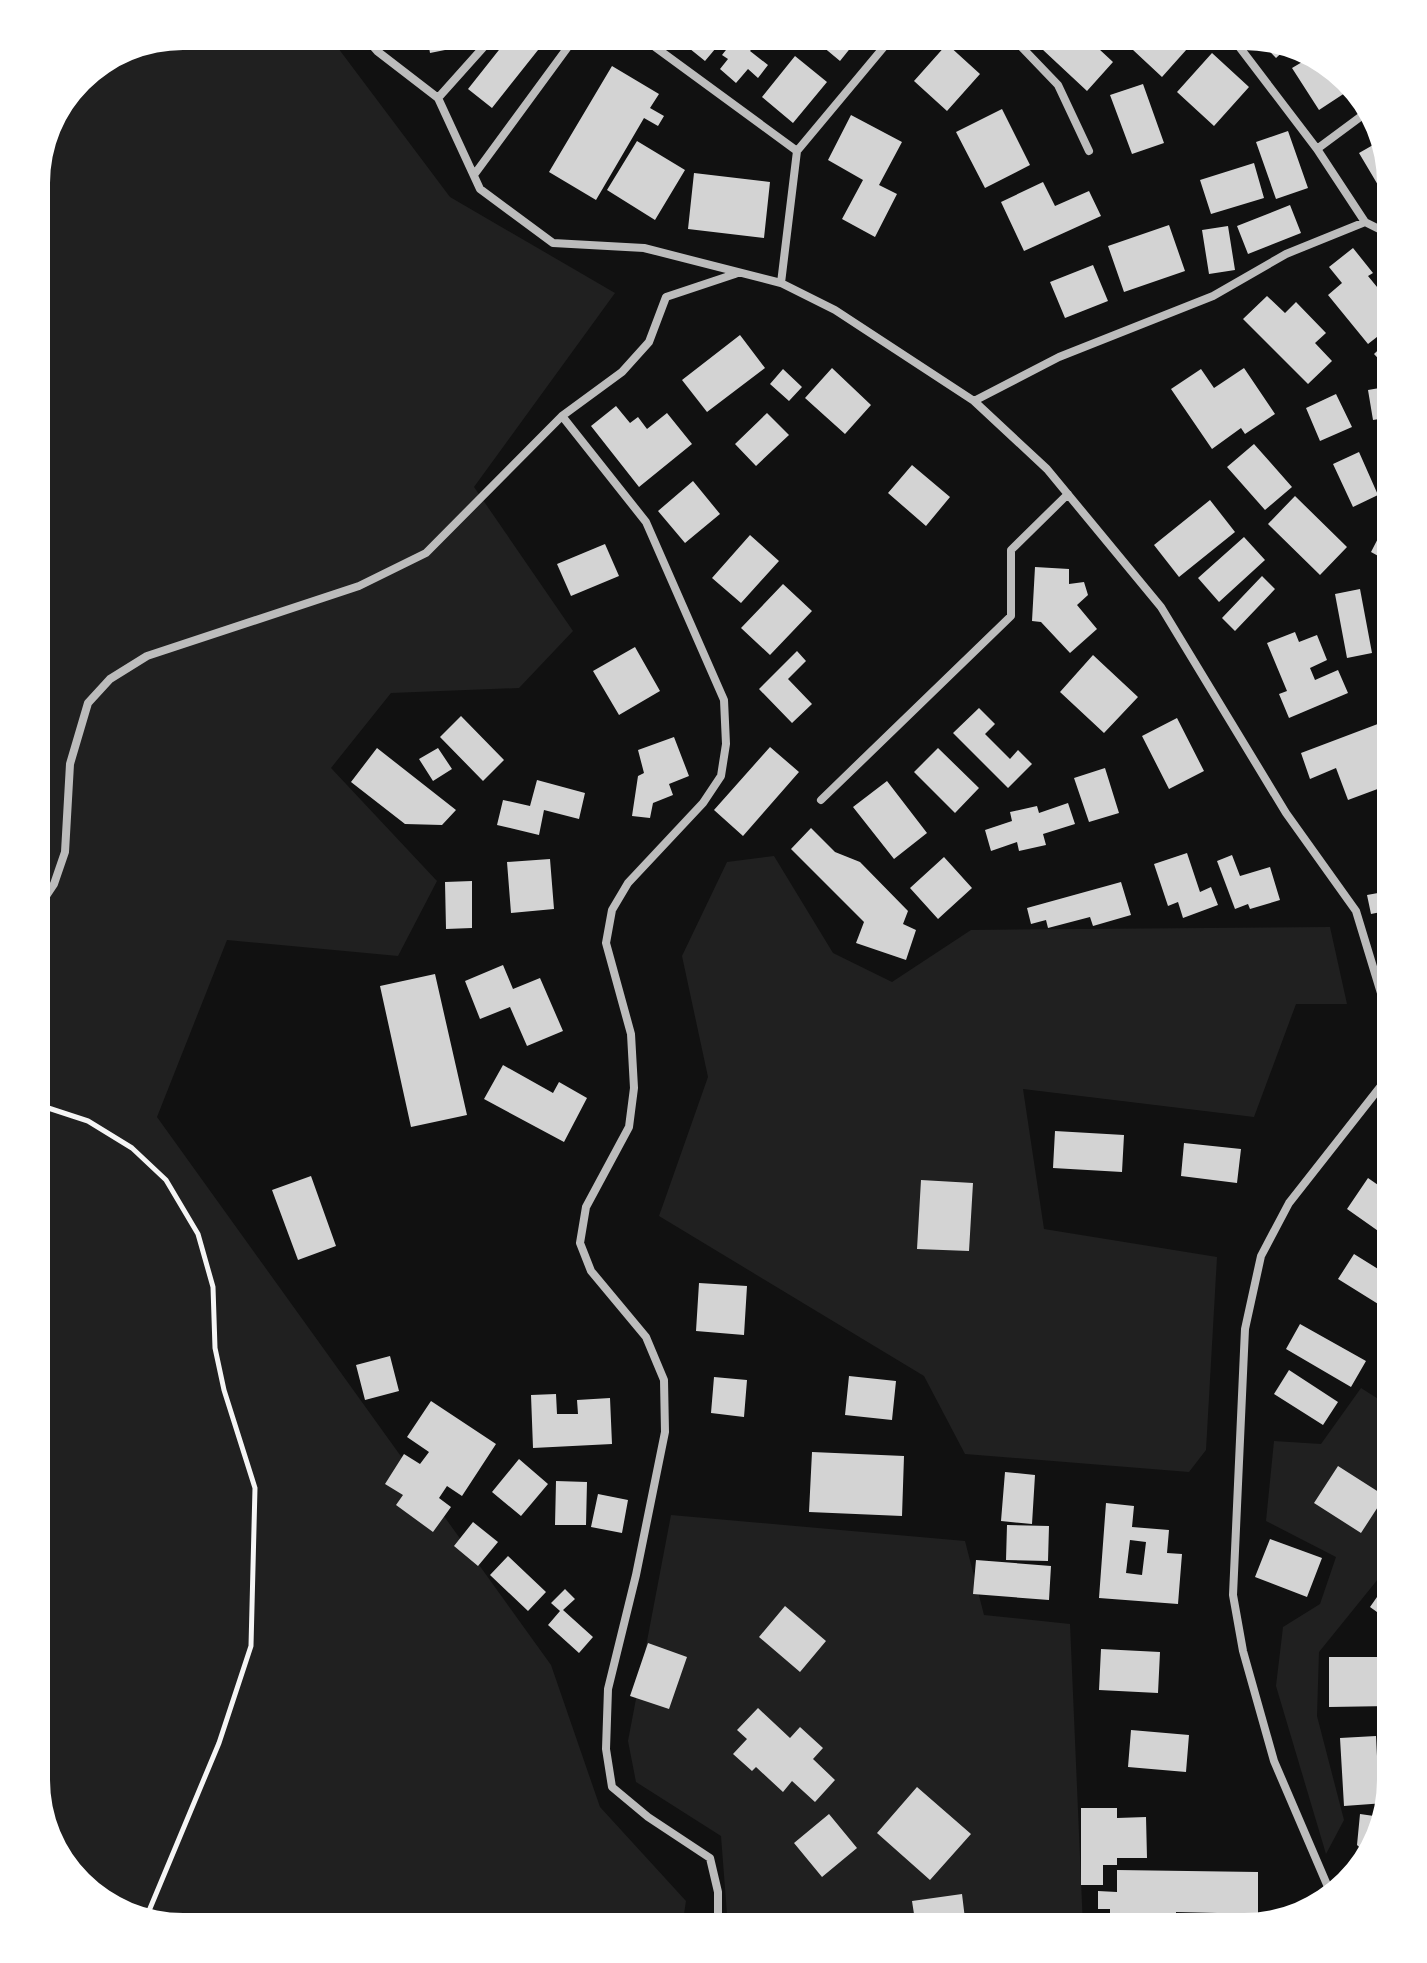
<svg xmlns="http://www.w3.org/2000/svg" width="1427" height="1963" font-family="Cabin,sans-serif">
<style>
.green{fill:#202020}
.building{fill:#d3d3d3;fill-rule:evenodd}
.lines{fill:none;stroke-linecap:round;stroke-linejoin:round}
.path{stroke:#f5f5f5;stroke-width:5}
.minor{stroke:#bcbcbc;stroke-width:8}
</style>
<rect width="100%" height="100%" fill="#111"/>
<!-- green -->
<path class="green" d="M183,36H329L450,197L615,293L474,487L573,631L519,688L391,693L331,768L437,881L398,956L227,940L157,1117L551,1665L600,1807L686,1901L682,1927H174L109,1907L56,1854L36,1780V173L51,117L86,73Z
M774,856L833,953L892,982L971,930L1330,927L1347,1004H1296L1254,1117L1023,1089L1044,1229L1217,1257L1206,1450L1189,1472L965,1454L924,1376L659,1216L708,1077L682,956L727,862Z
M1361,1388L1391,1407V1563L1319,1652L1317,1716L1344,1820L1326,1854L1276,1686L1283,1627L1320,1604L1336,1557L1266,1521L1274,1441L1321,1444Z
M671,1515L965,1541L984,1615L1070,1624L1083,1927H728L721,1836L636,1782L628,1741Z"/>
<!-- building -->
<path class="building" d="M427,36H458L460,47L430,53Z
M510,36H531L542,45L492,108L468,89Z
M674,36H726L705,61Z
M737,36H751L758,42L750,51L768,65L758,78L748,69L736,83L720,69L728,59L722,55Z
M810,36H860L840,61Z
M1054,36H1085L1113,62L1087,91L1042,49Z
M1118,36H1173L1187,49L1162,77Z
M1256,37L1283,45L1288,47L1276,58Z
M947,44L980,74L947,111L914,81Z
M1212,53L1249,87L1214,126L1177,92Z
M1314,55L1351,89L1319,110L1292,68Z
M795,56L827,82L793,123L762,97Z
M612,66L659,94L650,108L664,116L658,126L644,118L596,200L549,172Z
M1143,84L1164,143L1132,154L1110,95Z
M1002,109L1030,165L985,188L956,132Z
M851,115L902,142L879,185L897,194L875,237L842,219L863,180L828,160Z
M1288,131L1308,188L1276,199L1256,142Z
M637,141L685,170L655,220L607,190Z
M1380,141L1391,183V207L1359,153Z
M1254,163L1264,198L1211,214L1200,180Z
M694,173L770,182L764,238L688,229Z
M1043,182L1055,206L1089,191L1101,216L1024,251L1001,202Z
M1290,205L1301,233L1248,254L1237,226Z
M1169,225L1185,271L1124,292L1108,246Z
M1228,226L1235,270L1209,274L1202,230Z
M1353,248L1373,273L1368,276L1391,304V326L1368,344L1328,295L1342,283L1329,267Z
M1093,265L1108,301L1065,318L1050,282Z
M1267,296L1285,313L1296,302L1326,333L1315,343L1332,361L1308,384L1243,319Z
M740,335L765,368L707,412L682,380Z
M1391,338V372L1374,354Z
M832,368L871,405L845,434L805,398Z
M1244,368L1275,414L1245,434L1241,428L1212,449L1171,389L1201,369L1214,388Z
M783,369L802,387L789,401L770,384Z
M1391,386V417L1373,420L1368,390Z
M1336,394L1352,427L1320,441L1306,408Z
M616,406L630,423L638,417L647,429L667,413L692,444L639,487L591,426Z
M767,413L789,435L756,466L735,444Z
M1254,444L1292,487L1265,510L1227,467Z
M1359,452L1378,495L1353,507L1333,464Z
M912,465L950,497L926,526L888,493Z
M693,481L720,514L685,543L658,511Z
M1295,496L1347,547L1320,575L1268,524Z
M1210,500L1235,532L1179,577L1154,545Z
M1387,521L1391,523V563L1371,552Z
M750,535L779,561L741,603L712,578Z
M1244,537L1265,560L1219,602L1198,578Z
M605,544L619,576L571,596L557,564Z
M1035,567L1069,569V584L1084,582L1088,595L1077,605L1097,629L1070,653L1041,622L1032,621Z
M1262,576L1275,589L1235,631L1222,618Z
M783,584L812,611L770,655L741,628Z
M1360,589L1372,653L1347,658L1335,594Z
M1295,632L1299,642L1317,635L1327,660L1310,668L1315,680L1338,670L1348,693L1289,718L1279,694L1287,691L1267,643Z
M635,647L660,691L619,715L593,671Z
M797,651L806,661L788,679L812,704L792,723L759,689Z
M1093,655L1138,697L1104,733L1060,692Z
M979,708L995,724L985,734L1010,759L1018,750L1032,764L1008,788L953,733Z
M461,716L504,760L483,781L440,737Z
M1177,718L1204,771L1169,789L1142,736Z
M1383,722L1391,743V784L1348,800L1336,768L1310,779L1301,753Z
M674,737L689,776L669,784L673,795L653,803L650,818L632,816L638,776L644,773L638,750Z
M770,747L799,772L743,836L714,810Z
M377,748L456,810L442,825L405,824L351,782Z
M438,748L452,769L433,781L419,759Z
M938,748L979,788L955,813L914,772Z
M1105,768L1119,813L1089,822L1074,778Z
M537,780L585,793L579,819L544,810L539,835L497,825L503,800L530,806Z
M887,781L927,833L894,859L853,807Z
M1068,803L1075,824L1043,834L1046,845L1019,851L1017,842L991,851L985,830L1012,821L1010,812L1037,806L1039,813Z
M811,828L835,852L860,862L908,911L903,924L916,930L906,960L856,943L864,922L791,849Z
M1187,853L1200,892L1211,887L1218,905L1183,918L1178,902L1168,906L1154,864Z
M1232,855L1240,876L1270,867L1280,900L1250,909L1248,904L1235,909L1217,861Z
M944,857L972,888L938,919L910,888Z
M550,859L554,909L511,913L507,862Z
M472,881V928L446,929L445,882Z
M1121,882L1131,915L1093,926L1090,917L1048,928L1046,920L1031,924L1027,908Z
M1389,891L1391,910L1371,914L1367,895Z
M503,965L513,989L540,978L563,1031L527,1046L510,1007L480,1019L465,981Z
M435,974L467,1115L411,1127L380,986Z
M503,1065L553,1093L559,1082L587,1098L564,1142L484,1099Z
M1055,1131L1124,1135L1122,1172L1053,1168Z
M1184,1143L1241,1149L1237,1183L1181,1176Z
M311,1176L336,1246L298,1260L272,1190Z
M1368,1178L1391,1194V1240L1347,1209Z
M921,1180L973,1183L969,1251L917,1249Z
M1354,1254L1391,1277V1312L1338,1279Z
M699,1283L747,1286L744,1335L696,1331Z
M1300,1324L1366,1361L1351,1387L1286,1349Z
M390,1356L399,1391L365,1400L356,1365Z
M1289,1370L1338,1402L1323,1425L1274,1394Z
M849,1376L896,1381L892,1420L845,1415Z
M714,1377L747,1380L744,1417L711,1413Z
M556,1394L557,1414H578L577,1400L610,1398L612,1444L533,1448L531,1395Z
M431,1401L496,1444L462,1496L447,1486L439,1498L451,1507L433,1532L396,1505L403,1495L385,1484L404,1454L420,1464L429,1452L407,1437Z
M812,1452L904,1456L902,1516L809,1512Z
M519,1459L548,1484L521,1516L492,1492Z
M1338,1466L1385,1496L1361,1533L1314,1503Z
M1005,1472L1035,1475L1032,1524L1001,1521Z
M556,1481L587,1482L586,1525H555Z
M598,1494L628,1500L622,1533L591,1527Z
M1106,1503L1134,1506L1132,1527L1169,1530L1167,1553L1182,1554L1178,1604L1099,1598ZM1130,1540L1146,1542L1142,1575L1126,1573Z
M473,1522L498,1542L478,1566L454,1546Z
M1007,1525L1049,1526L1048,1561L1006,1560Z
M1270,1539L1322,1558L1307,1597L1255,1577Z
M508,1556L546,1592L528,1611L490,1575Z
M976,1560L1051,1566L1049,1600L973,1594Z
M1391,1577V1622L1370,1607Z
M565,1589L575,1599L563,1610L593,1637L579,1653L548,1625L560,1611L551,1603Z
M785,1606L826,1641L800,1672L759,1637Z
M648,1643L687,1657L669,1709L630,1696Z
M1101,1649L1160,1652L1158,1693L1099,1690Z
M1329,1657H1391V1706L1329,1707Z
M758,1708L790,1738L800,1727L823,1748L813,1759L835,1780L815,1802L792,1781L783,1792L756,1767L752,1771L733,1754L747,1739L737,1730Z
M1131,1730L1189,1735L1186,1772L1128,1767Z
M1376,1736L1377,1756H1391V1781L1385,1803L1344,1806L1340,1738Z
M917,1787L971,1834L930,1880L877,1833Z
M1081,1808H1117V1818L1146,1817L1147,1858H1117V1865H1103V1885H1081Z
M829,1814L857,1848L822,1877L794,1843Z
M1360,1814L1381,1817L1369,1856L1357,1845Z
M1117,1870L1258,1872V1914L1176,1912V1927H1122L1123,1916H1110V1909H1098V1891L1117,1892Z
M962,1894L966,1927H916L912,1901Z"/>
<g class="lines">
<!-- path -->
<path class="path" d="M36,1104L88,1121L132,1148L166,1180L198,1234L213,1287L215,1348L224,1390L255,1488L251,1646L219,1743L146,1918"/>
<!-- minor -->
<path class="minor" d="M364,36L377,51L438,98L480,189L553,243L644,248L781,283L835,310L974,401L1047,469L1161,607L1286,813L1356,911L1391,1026
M640,36L797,151
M1011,36L1058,85L1089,151
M1231,36L1317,149L1365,222
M438,98L489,41L488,36
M1317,149L1371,109
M474,175L576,36
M781,283L797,151L893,36
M974,401L1059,357L1213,296L1286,254L1365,222L1391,235
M821,800L1011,616V550L1068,494
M36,911L54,884L65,852L70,764L88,703L110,679L147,656L359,586L426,553L562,416
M1331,1894L1274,1761L1243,1651L1233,1595L1245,1329L1261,1256L1289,1203L1388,1077L1391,1068
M718,1927V1892L710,1858L648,1817L612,1787L606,1749L608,1689L636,1575L665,1432L664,1380L646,1337L591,1271L580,1243L586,1207L629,1127L634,1088L631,1034L606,943L612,910L628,883L703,803L721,776L726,744L724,700L646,522L562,416L622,372L649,342L666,297L735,274"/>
</g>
<!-- crop -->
<path d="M0 0H1427V1963H0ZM183 50H1244A133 133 0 0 1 1377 183V1780A133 133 0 0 1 1244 1913H183A133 133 0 0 1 50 1780V183A133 133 0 0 1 183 50Z" fill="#fff" fill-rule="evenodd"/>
</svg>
